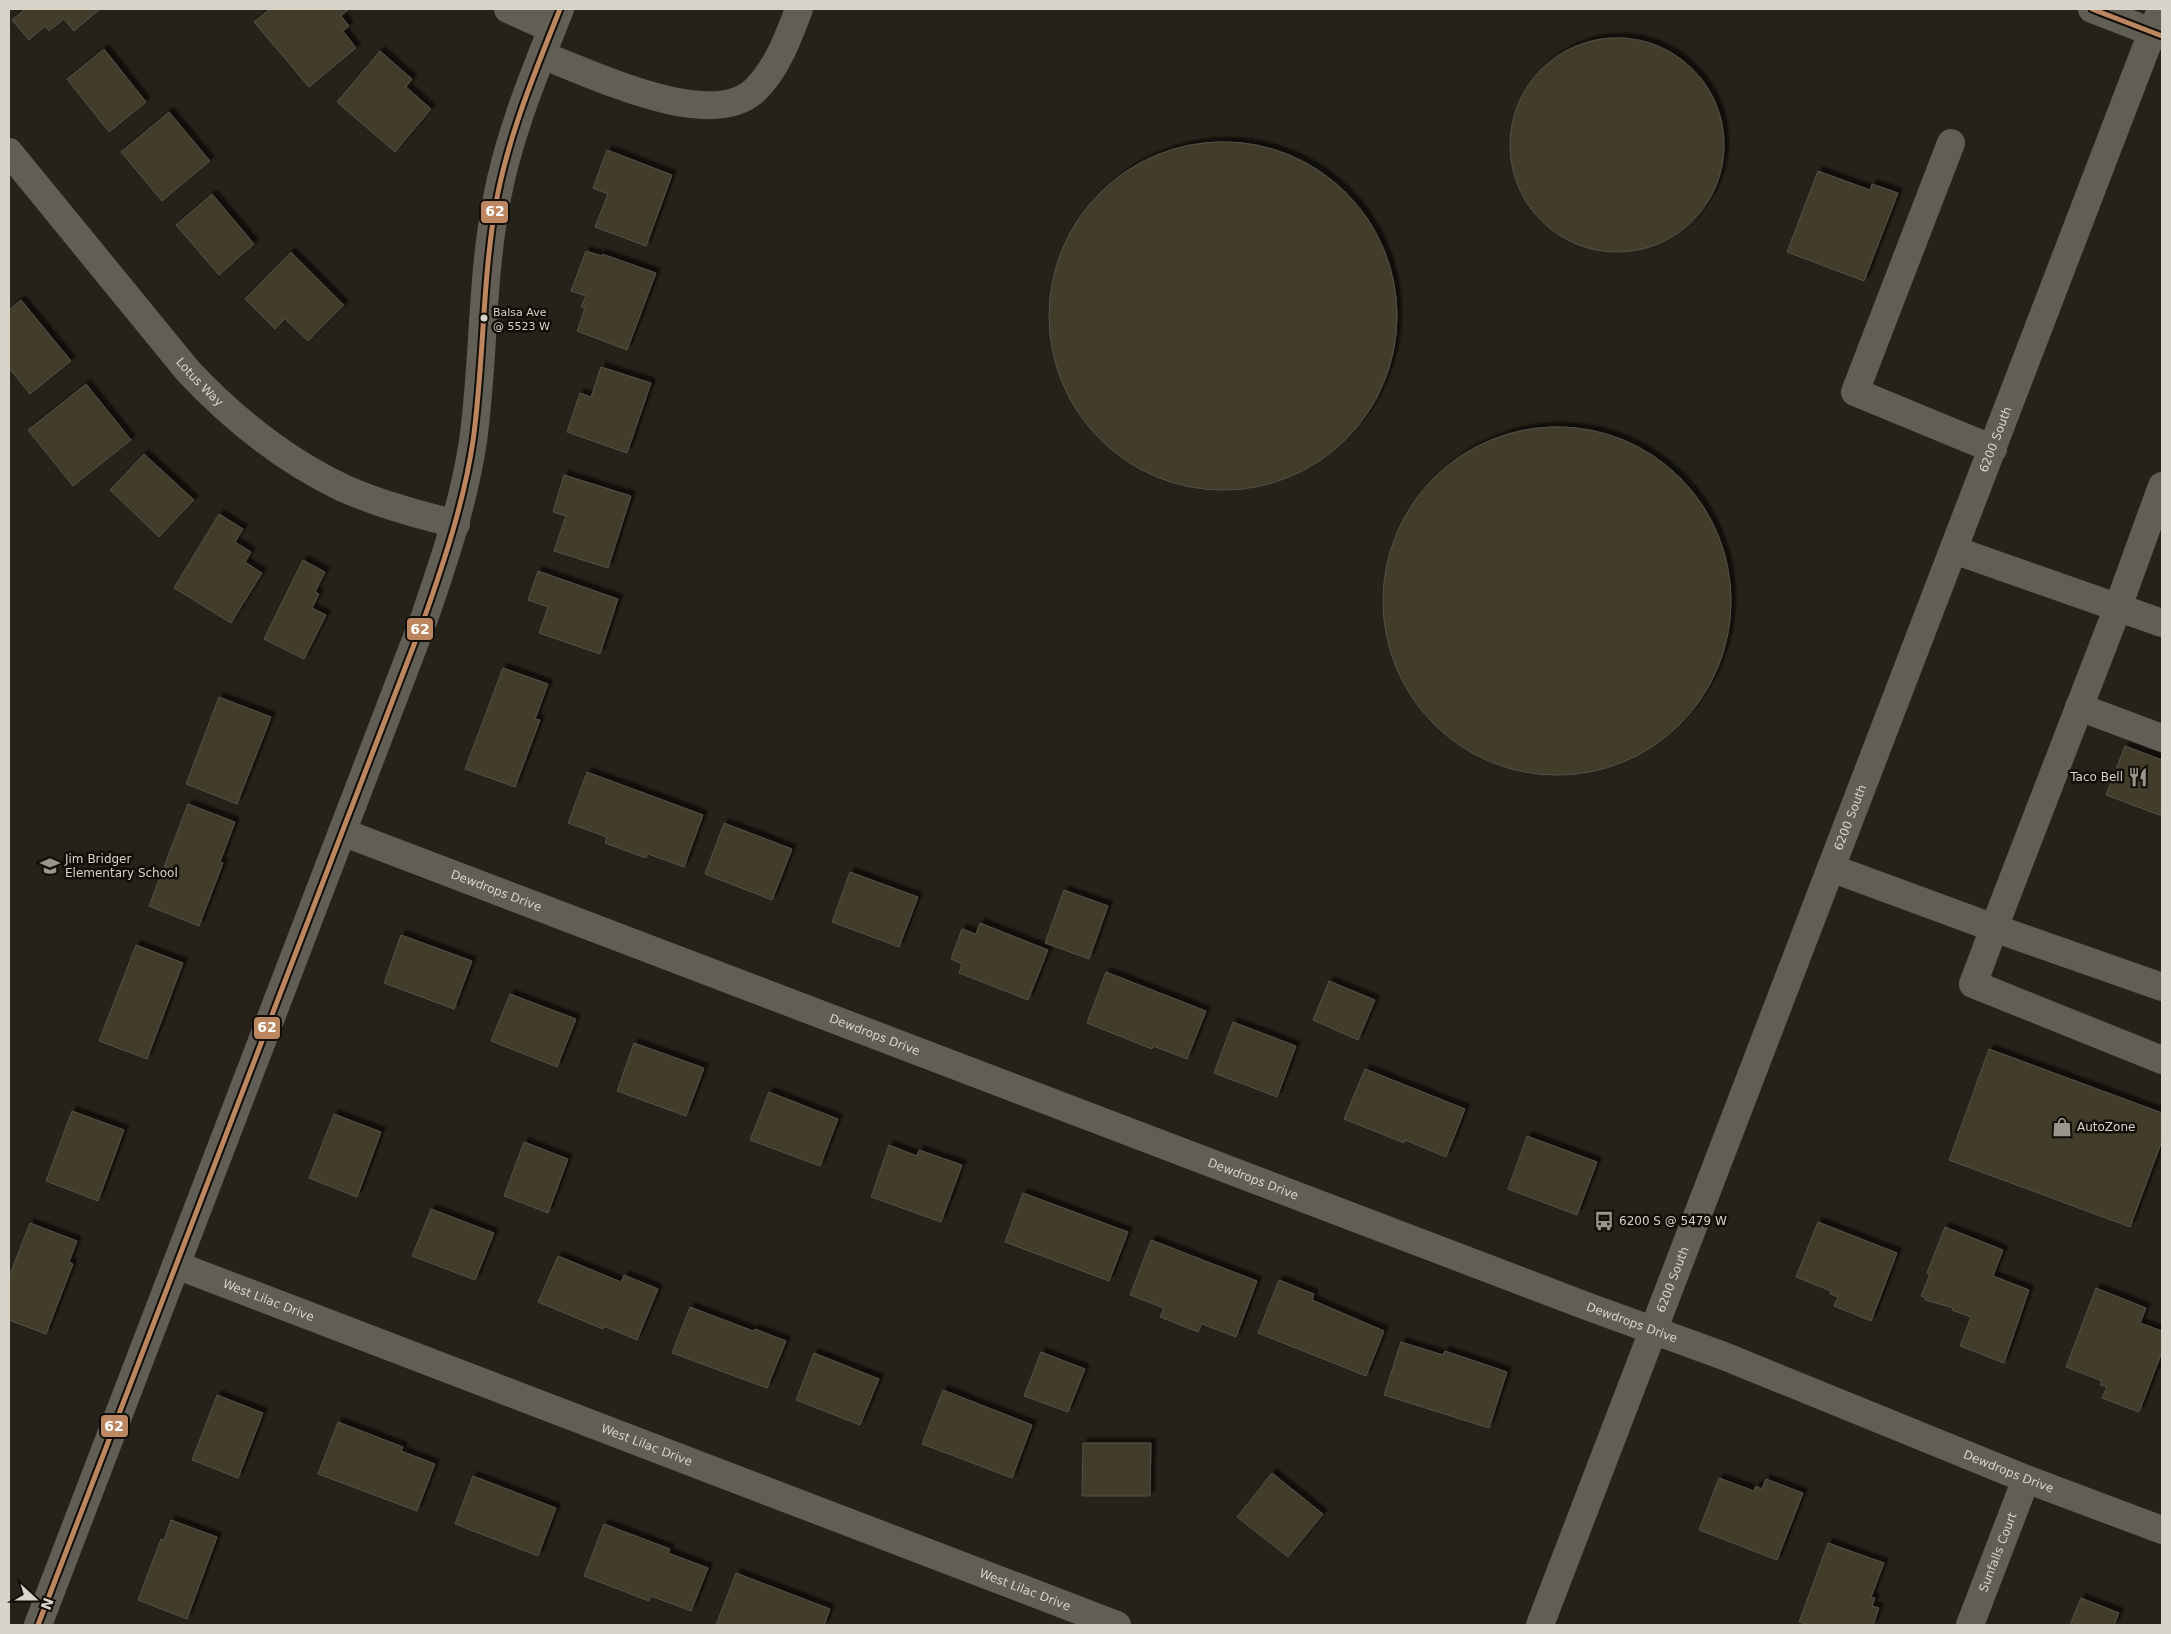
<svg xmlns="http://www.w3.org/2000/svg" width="2171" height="1634" font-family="'DejaVu Sans',sans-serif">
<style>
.building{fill:#433d2c;stroke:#535048;filter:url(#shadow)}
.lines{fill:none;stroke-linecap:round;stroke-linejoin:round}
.minor{stroke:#605e55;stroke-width:28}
.major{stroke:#615e53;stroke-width:28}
.bus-1-casing{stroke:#110d07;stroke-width:9}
.bus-1{stroke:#bb8660;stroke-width:5}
.bus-dot{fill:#d8d4c9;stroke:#110d07;stroke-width:2}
.labels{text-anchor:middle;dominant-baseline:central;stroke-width:5;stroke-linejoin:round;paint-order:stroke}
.bus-label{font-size:11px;fill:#d8d4c9;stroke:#110d07;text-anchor:start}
.street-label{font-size:12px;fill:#d8d4c9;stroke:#110d07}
.poi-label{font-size:12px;fill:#d8d4c9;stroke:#110d07;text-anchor:start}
.line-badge{stroke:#110d07;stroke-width:2}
.badge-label{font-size:14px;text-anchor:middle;font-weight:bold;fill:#fff}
</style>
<defs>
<filter id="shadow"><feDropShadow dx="4.5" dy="-4.5" stdDeviation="1" flood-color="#0009"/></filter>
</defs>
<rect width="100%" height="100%" fill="#252219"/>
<!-- building -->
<path class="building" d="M25,9H100L74,31L64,19L49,31L45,26L29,40L12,20Z
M270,9H349L341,16L349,26L343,31L356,48L309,87L254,22Z
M1510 145a107 107 0 1 1 214 0a107 107 0 1 1-214 0Z
M104,49L146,102L109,132L67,79Z
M380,51L412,79L406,87L431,109L395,152L337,102Z
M169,112L210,161L162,201L121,152Z
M1049 316a174 174 0 1 1 348 0a174 174 0 1 1-348 0Z
M607,150L672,175L646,246L595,227L608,194L593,188Z
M1818,171L1870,190L1872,184L1898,193L1864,281L1787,252Z
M212,194L254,244L219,275L176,225Z
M586,251L602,256V254L656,273L627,350L577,331L585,308L581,307L586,296L571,291Z
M291,252L344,305L308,341L285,319L275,329L245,299Z
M21,300L71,361L30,394L9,368V310Z
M601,367L651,383L627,453L567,432L580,393L591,397Z
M86,384L131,440L73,486L28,430Z
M1383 601a174 174 0 1 1 348 0a174 174 0 1 1-348 0Z
M144,454L194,500L159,537L110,490Z
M564,475L631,496L608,568L554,551L566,516L553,512Z
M219,514L243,529L235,542L251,552L245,562L262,573L231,623L174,588Z
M303,560L325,572L315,592L319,594L312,608L326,615L304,659L264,639Z
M538,571L618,599L600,654L539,633L548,607L528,600Z
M503,668L548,684L535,719L540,720L515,787L465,769Z
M219,697L271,717L237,804L186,784Z
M2125,746L2162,760V816L2106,795Z
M587,772L703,815L684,867L648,854L646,858L605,843L607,837L568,823Z
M188,804L235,822L220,862L223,863L199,926L149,906Z
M724,823L792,849L772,900L705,874Z
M850,872L918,897L899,947L832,922Z
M1064,890L1108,906L1089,959L1045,943Z
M980,923L1048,950L1028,1000L959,973L962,964L951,959L962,929L976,934Z
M401,935L472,961L454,1009L384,983Z
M136,945L183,963L147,1059L99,1041Z
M1106,972L1206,1011L1187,1059L1153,1046L1152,1049L1087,1023Z
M1329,981L1375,1000L1358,1040L1313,1020Z
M510,994L576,1019L557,1067L491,1041Z
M1233,1022L1296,1046L1277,1097L1214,1073Z
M634,1043L704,1068L686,1116L617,1091Z
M1989,1049L2162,1113V1141L2130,1227L1949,1160Z
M1365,1069L1465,1109L1446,1157L1405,1140L1404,1143L1344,1119Z
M769,1092L838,1119L820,1166L750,1140Z
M72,1111L124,1130L98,1201L46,1181Z
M334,1114L381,1132L357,1197L309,1178Z
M1527,1136L1597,1162L1577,1215L1508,1189Z
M524,1142L568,1159L548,1213L504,1196Z
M889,1145L917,1156L919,1150L962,1165L941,1222L871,1197Z
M1023,1193L1128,1232L1109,1281L1005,1242Z
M431,1209L494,1233L475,1280L412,1256Z
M1818,1222L1897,1253L1871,1321L1834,1306L1838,1297L1830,1294L1831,1291L1796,1277Z
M30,1223L77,1241L69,1262L73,1264L46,1334L9,1320V1277Z
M1945,1227L2003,1250L1993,1276L2029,1290L2004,1363L1960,1346L1971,1317L1952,1310L1953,1308L1925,1300L1926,1298L1921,1296L1930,1274L1927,1273Z
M1151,1240L1257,1281L1236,1337L1202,1324L1198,1332L1160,1317L1164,1308L1130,1295Z
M558,1256L621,1282L624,1275L658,1289L637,1340L604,1326L603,1329L538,1302Z
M1279,1280L1314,1294L1312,1300L1384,1331L1366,1376L1258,1333Z
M2096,1288L2146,1308L2140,1323L2162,1331V1352L2139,1412L2102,1398L2107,1387L2100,1385L2102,1381L2066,1367Z
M690,1307L753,1331L755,1329L786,1341L767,1388L672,1353Z
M1401,1342L1443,1355L1445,1351L1507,1372L1489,1428L1384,1395Z
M1041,1352L1085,1369L1068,1412L1024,1396Z
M814,1353L879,1379L860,1425L796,1400Z
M943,1390L1032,1425L1012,1478L922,1444Z
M217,1395L263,1413L238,1478L192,1460Z
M338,1422L403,1447L401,1451L435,1464L417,1511L318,1474Z
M1083,1443H1151L1150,1496H1082Z
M1272,1473L1323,1514L1288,1557L1237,1517Z
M473,1476L556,1508L538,1556L455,1524Z
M1719,1478L1754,1491L1756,1486L1762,1489L1766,1479L1803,1493L1777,1560L1699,1530Z
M171,1520L217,1537L187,1619L138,1600L161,1539L164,1540Z
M604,1524L670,1549L668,1553L708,1568L691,1611L651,1596L649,1601L584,1576Z
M1828,1543L1884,1563L1871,1597L1875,1598L1872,1606L1879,1608L1873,1625H1809L1799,1622Z
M736,1573L830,1609L824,1625H716Z
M2081,1598L2119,1613L2114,1625H2070Z"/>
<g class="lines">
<!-- minor -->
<g class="minor">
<path d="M508,9L552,29"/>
<path d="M542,55C590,73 709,132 754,91C776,71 789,36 799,9"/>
<path d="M1951,143L1855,392L1993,449"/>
<path id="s1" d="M9,152L188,371C232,418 284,460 343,488C379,504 417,514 456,524"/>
<path d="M1954,550L2162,623"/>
<path d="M2079,707L2162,738"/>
<path id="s2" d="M342,832L1589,1307L1724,1356L2026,1479L2162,1530"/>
<path d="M1831,868L1994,928L2118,607L2162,486"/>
<path d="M2162,987L1994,928L1973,984L2162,1060"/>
<path id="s3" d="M176,1265L1117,1625"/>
<path d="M38,1625L425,616C445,558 464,501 473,441C484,362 481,282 496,203C508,136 535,72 560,9"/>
<path id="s4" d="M1970,1625L2026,1479"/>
</g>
<!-- major -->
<g class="major">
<path d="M2092,9L2162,36"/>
<path id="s5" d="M1540,1625L2161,9"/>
</g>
<defs>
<path id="bus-1" d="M2092,9L2162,36
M38,1625L425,616C445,559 464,501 473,441C484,362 482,282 496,203C508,136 535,72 560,9"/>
</defs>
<!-- bus-1 casing -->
<use href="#bus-1" class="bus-1-casing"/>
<!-- bus-1 -->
<use href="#bus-1" class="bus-1"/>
</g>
<!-- icons -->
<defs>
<symbol id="restaurant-bare" viewBox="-9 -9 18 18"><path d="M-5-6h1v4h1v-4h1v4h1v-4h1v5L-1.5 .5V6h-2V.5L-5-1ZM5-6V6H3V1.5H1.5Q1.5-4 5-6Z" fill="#99968b" stroke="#110d07" stroke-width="2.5" paint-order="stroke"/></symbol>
<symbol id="school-bare" viewBox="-9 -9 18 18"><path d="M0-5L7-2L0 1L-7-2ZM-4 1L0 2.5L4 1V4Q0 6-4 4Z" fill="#99968b" stroke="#110d07" stroke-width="2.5" paint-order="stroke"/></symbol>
<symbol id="shop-bare" viewBox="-9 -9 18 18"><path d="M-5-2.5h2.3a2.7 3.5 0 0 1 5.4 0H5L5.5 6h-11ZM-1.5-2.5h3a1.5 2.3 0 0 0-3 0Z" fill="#99968b" stroke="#110d07" stroke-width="2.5" paint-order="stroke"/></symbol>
<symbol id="bus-bare" viewBox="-9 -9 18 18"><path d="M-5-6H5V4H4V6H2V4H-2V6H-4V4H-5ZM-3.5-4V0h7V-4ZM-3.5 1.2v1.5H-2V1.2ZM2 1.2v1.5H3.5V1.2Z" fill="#99968b" stroke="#110d07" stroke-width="2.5" paint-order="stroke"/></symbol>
</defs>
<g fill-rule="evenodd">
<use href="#restaurant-bare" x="2124" y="763" width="28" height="28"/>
<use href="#school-bare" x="36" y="852" width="28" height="28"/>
<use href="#shop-bare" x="2048" y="1113" width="28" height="28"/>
<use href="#bus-bare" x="1590" y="1207" width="28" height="28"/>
</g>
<!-- markers -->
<circle class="bus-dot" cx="484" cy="318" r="4.5"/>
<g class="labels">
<!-- bus labels -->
<g class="bus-label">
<text x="493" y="312">Balsa Ave<tspan x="493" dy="14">@ 5523 W</tspan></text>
</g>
<!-- street labels -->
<g class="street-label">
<text stroke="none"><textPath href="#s1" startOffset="299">Lotus Way</textPath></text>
<text stroke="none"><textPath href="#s5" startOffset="1270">6200 South</textPath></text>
<text stroke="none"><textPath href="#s5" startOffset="865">6200 South</textPath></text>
<text stroke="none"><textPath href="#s2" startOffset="165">Dewdrops Drive</textPath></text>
<text stroke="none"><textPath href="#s2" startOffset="570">Dewdrops Drive</textPath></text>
<text stroke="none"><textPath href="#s2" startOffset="975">Dewdrops Drive</textPath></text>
<text stroke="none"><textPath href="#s5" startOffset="370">6200 South</textPath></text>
<text stroke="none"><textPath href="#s3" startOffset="99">West Lilac Drive</textPath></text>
<text stroke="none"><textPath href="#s2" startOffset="1380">Dewdrops Drive</textPath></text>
<text stroke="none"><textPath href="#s3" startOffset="504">West Lilac Drive</textPath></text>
<text stroke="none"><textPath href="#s2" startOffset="1785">Dewdrops Drive</textPath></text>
<text stroke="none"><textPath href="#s4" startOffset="78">Sunfalls Court</textPath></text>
<text stroke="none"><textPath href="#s3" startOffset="909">West Lilac Drive</textPath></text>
</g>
<!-- poi labels -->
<g class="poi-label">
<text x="2123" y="777" text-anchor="end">Taco Bell</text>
<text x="65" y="859">Jim Bridger<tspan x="65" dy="14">Elementary School</tspan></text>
<text x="2077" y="1127">AutoZone</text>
<text x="1619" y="1221">6200 S @ 5479 W</text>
</g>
</g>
<g class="line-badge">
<rect x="480" y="200" width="29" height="24" rx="5" fill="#bb8660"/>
<rect x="406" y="617" width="28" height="24" rx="5" fill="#bb8660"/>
<rect x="253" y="1016" width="28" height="24" rx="5" fill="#bb8660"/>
<rect x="100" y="1414" width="29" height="24" rx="5" fill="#bb8660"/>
</g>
<g class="badge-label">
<text x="495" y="216">62</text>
<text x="420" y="634">62</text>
<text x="267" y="1032">62</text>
<text x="114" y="1431">62</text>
</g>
<!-- border -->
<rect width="2171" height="1634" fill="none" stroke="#d8d4c9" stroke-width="20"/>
<!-- north arrow -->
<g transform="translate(35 1599) rotate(111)" stroke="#110d07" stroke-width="4" paint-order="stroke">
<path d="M0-4L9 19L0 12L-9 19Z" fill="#d8d4c9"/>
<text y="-8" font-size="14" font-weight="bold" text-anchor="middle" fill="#d8d4c9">N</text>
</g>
</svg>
